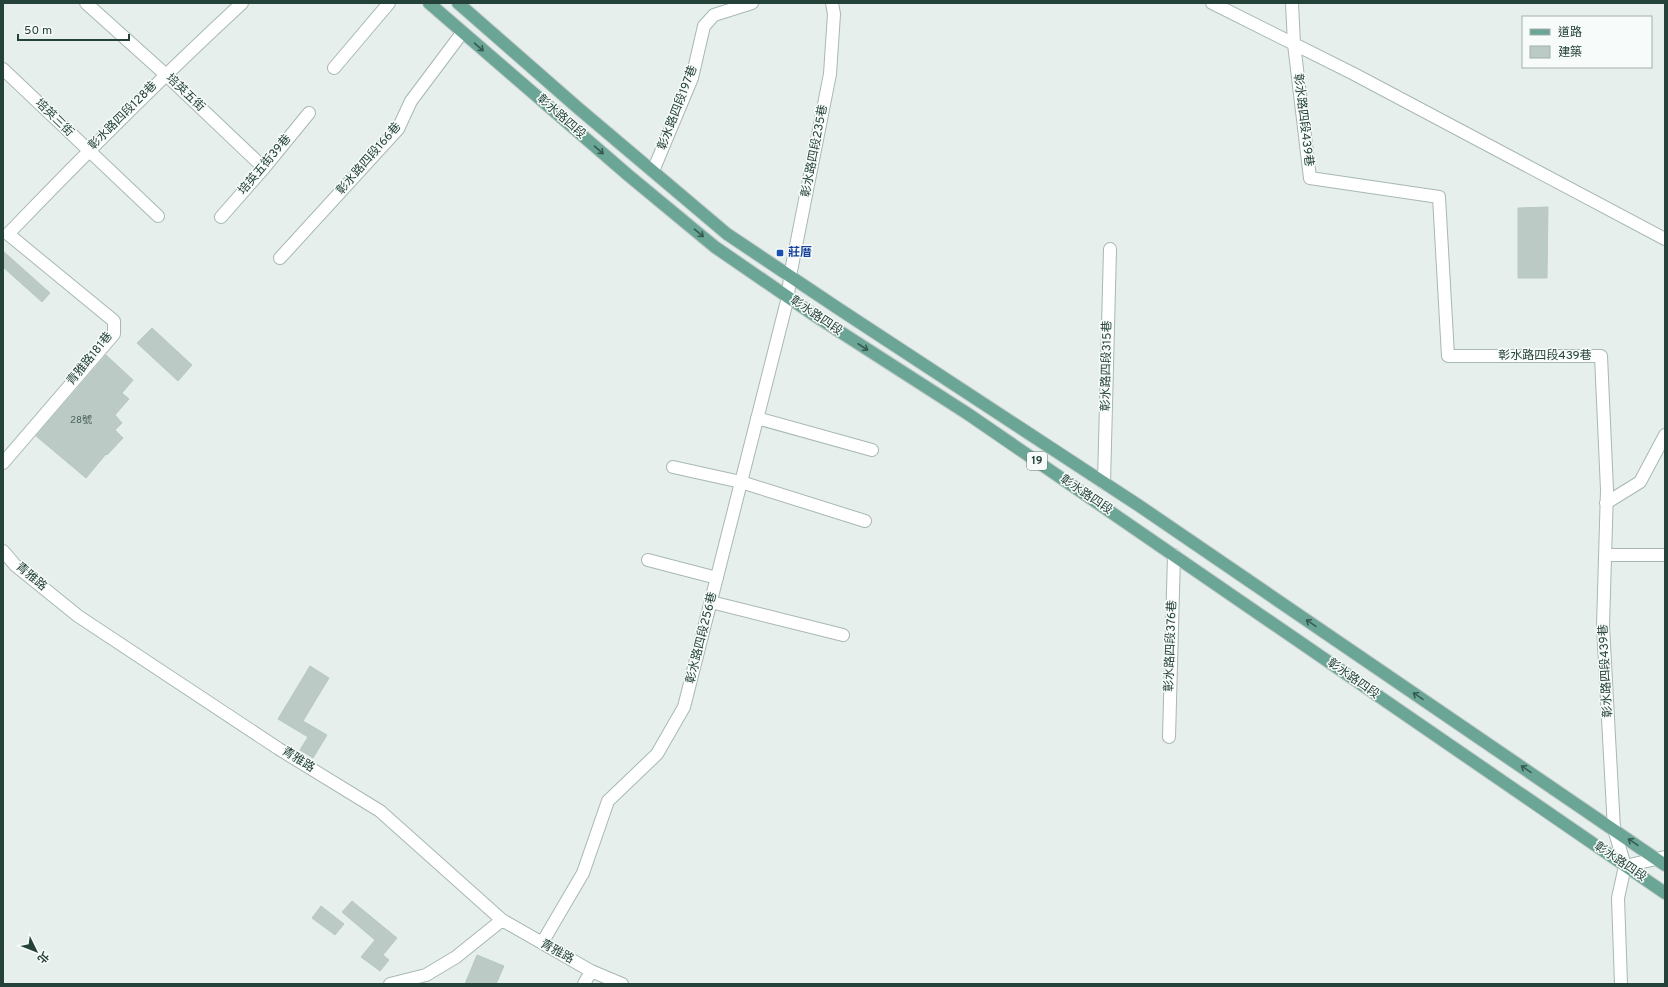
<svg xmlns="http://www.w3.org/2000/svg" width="1668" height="987" font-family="Overpass,'Noto Sans TC',sans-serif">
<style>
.building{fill:#bbcac4;stroke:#b8c9c2}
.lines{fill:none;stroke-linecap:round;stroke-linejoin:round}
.minor-casing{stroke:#a8b8b2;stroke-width:14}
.major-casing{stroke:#c2cac8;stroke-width:14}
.minor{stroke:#fff;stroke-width:12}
.major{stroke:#6aa596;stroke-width:12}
.oneway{stroke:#365b51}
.transit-dot{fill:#1a4fb4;stroke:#f7fbf9;stroke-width:1.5}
.labels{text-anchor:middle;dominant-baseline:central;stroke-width:3;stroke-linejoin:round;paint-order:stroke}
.number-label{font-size:10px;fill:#4a645c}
.shield{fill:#f7fbf9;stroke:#637a73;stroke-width:1}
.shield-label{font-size:11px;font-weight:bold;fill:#24423a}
.street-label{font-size:12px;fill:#24423a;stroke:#f7fbf9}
.transit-label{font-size:12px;font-weight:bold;fill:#164399;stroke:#f7fbf9;text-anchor:start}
</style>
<rect width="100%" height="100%" fill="#e6efeb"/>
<!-- building -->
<path class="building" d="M1548,207L1547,278H1518V208Z
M3,251L50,293L42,302L3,267Z
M152,328L192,365L178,381L137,343Z
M106,355L133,380L122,393L129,399L115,415L122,423L115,430L123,438L107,455L106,454L86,478L36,436Z
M310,666L329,678L303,721L327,735L313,758L300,750L308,737L278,719Z
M352,901L397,938L383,955L389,960L380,971L361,957L375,940L342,912Z
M321,906L344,924L335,935L312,918Z
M477,955L504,966L496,984H465Z"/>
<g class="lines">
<defs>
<path id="minor" d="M86,3L165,74L264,168
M1212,3L1354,74L1665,239
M1292,3L1294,44L1310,178L1439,197L1448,356H1601L1607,490L1603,626L1614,829L1625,866L1618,898L1621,984
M334,68L389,3
M3,69L158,216
M653,171L692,78L704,26L714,15L752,3
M221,217L264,168L309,113
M280,258L398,129L411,101L462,33
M757,418L872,450
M3,463L114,334V321L8,234C84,155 161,78 242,3
M673,467L741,482L865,521
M1104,483L1110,249
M1606,503L1640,482L1665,435
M3,551L15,565L78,616L279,749L380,811L502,920L591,971L622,984
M1605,555H1665
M648,560L717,578
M711,602L843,635
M1169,737L1174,555
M1625,866L1665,857
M542,943L583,873L608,801L657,754L684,707L788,297L790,276L830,74L834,14L832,3
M390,984L426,975L456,957L502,920
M584,984L591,971"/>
<path id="major" d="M429,3L628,175L715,247L814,315L968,414L1665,893
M458,3L578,108L727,234L839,309L1138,505L1665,865"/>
</defs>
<!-- minor casing -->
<use href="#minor" class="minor-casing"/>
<!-- major casing -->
<use href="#major" class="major-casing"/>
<!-- minor -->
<use href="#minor" class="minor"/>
<!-- major -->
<use href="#major" class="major"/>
</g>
<!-- one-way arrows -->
<defs><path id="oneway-shaft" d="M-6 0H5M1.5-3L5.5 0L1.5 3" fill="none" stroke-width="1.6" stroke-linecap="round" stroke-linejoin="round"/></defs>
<g class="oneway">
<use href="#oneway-shaft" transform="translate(479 47) rotate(41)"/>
<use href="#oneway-shaft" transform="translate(599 150) rotate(41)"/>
<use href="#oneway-shaft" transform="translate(699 233) rotate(40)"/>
<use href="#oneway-shaft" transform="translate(863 347) rotate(33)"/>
<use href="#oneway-shaft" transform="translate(1311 623) rotate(-146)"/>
<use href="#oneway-shaft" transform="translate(1418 696) rotate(-146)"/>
<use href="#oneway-shaft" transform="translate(1526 769) rotate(-146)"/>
<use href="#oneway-shaft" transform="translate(1633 842) rotate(-146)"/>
</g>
<!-- markers -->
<rect class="transit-dot" x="776" y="249" width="8" height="8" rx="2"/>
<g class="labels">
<!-- number labels -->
<g class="number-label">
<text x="81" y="420">28號</text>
</g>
<!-- shield labels -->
<rect class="shield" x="1027" y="452" width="20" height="18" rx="3"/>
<g class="shield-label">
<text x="1037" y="461">19</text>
</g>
<!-- street labels -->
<g class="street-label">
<text transform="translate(185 93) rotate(43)">培英五街</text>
<text transform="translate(678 108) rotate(-69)">彰水路四段197巷</text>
<text transform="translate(123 116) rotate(-45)">彰水路四段128巷</text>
<text transform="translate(561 117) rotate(41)">彰水路四段</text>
<text transform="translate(54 118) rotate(44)">培英三街</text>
<text transform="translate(1303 120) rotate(83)">彰水路四段439巷</text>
<text transform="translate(815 151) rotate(-79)">彰水路四段235巷</text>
<text transform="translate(369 159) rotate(-49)">彰水路四段166巷</text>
<text transform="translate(265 165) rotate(-50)">培英五街39巷</text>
<text transform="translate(816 316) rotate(34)">彰水路四段</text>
<text x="1545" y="356">彰水路四段439巷</text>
<text transform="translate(90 359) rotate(-51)">青雅路181巷</text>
<text transform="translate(1107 366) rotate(-89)">彰水路四段315巷</text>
<text transform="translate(1086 495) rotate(34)">彰水路四段</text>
<text transform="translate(31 577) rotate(40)">青雅路</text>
<text transform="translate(702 638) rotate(-76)">彰水路四段256巷</text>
<text transform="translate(1171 646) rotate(-88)">彰水路四段376巷</text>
<text transform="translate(1606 671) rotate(-93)">彰水路四段439巷</text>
<text transform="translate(1353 679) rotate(35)">彰水路四段</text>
<text transform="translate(298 760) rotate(32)">青雅路</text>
<text transform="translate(1620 862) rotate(34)">彰水路四段</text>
<text transform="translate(557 952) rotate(29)">青雅路</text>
</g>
<!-- transit labels -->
<g class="transit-label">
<text x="788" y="253">莊厝</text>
</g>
</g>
<!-- border -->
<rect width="1668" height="987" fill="none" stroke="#24423a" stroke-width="8"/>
<!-- legend -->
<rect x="1522" y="16" width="130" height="52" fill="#f7fbf9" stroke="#a3b1ad"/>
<rect x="1530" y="29" width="20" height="6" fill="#6aa596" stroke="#a3b1ad"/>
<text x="1558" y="36" font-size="12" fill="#24423a">道路</text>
<rect x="1530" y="46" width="20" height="12" fill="#bbcac4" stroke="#a3b1ad"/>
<text x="1558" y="56" font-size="12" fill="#24423a">建築</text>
<!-- north arrow -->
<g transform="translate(36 951) rotate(133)" stroke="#f7fbf9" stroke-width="3" paint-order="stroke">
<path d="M0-3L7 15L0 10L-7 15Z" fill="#24423a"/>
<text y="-6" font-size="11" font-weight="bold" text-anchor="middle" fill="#24423a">北</text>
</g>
<!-- scale -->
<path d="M18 34v6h111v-6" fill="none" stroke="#24423a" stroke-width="2"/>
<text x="24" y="34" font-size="12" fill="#24423a" stroke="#f7fbf9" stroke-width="3" paint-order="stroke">50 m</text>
</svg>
